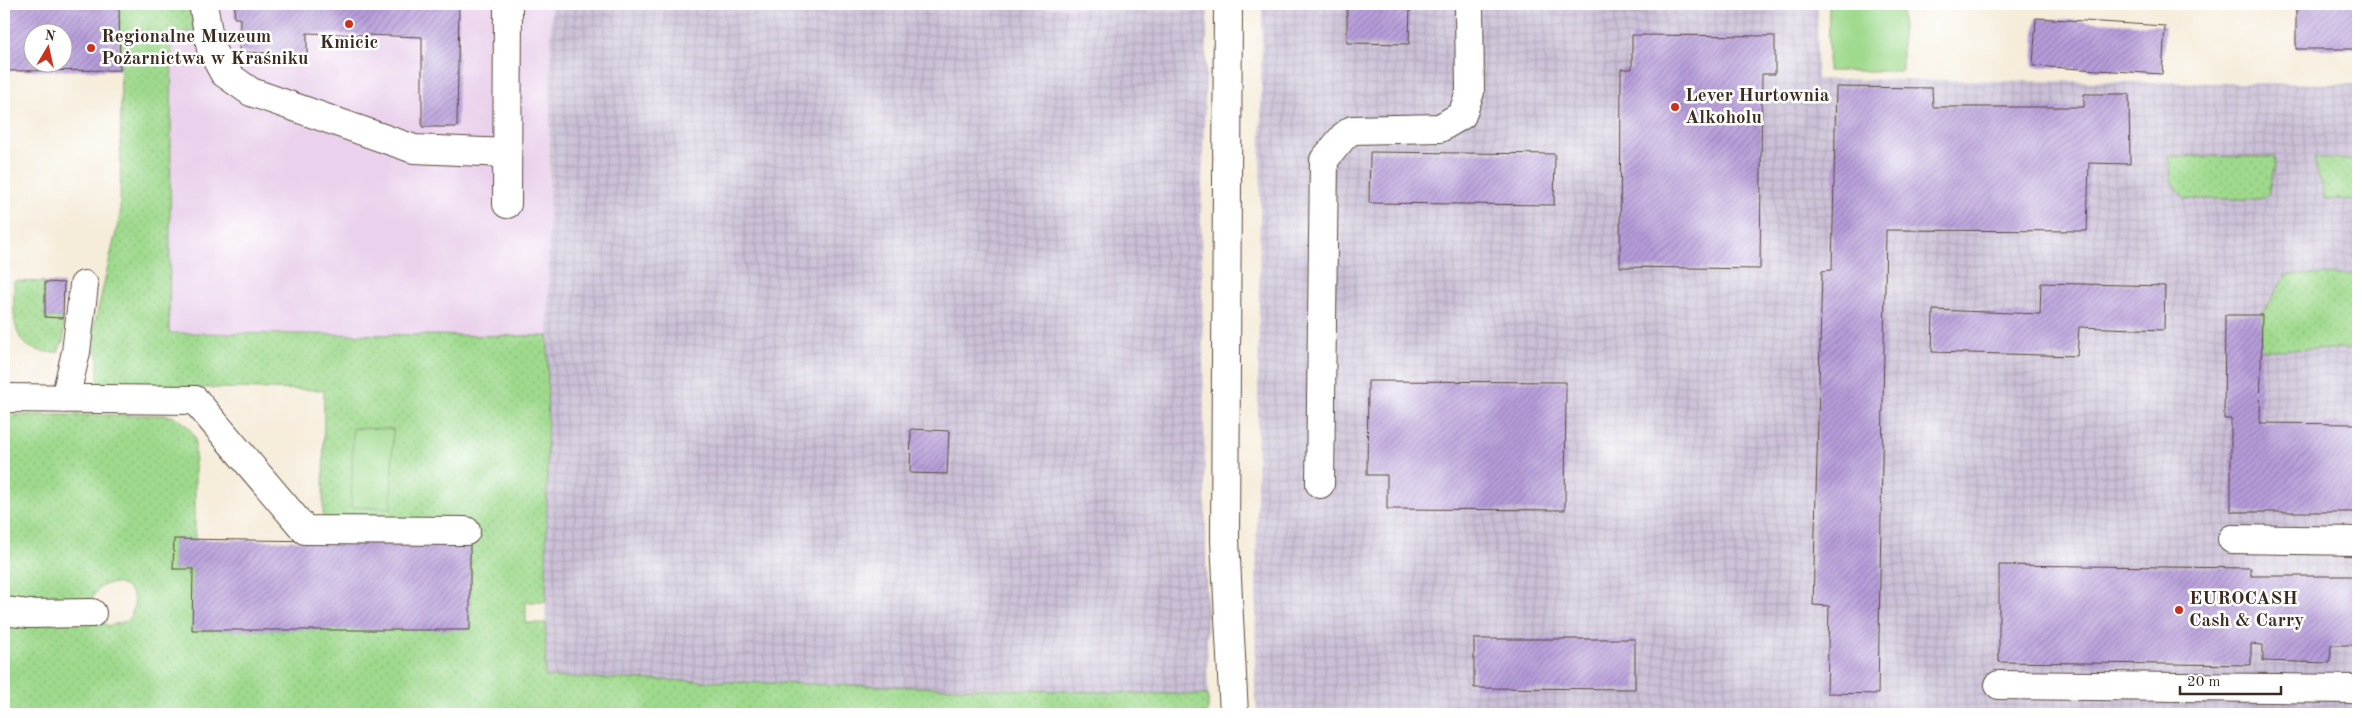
<svg xmlns="http://www.w3.org/2000/svg" width="2362" height="718" font-family="'Old Standard TT',serif">
<style>
.built{fill:#ead1ec}
.industrial{fill:url(#industrial-grid)}
.grass{fill:url(#grass-dots);stroke:#6c8255}
.garden{fill:#9ed98c;stroke:#6c8255}
.building{fill:url(#building-hatch);fill-rule:evenodd}
.lines{fill:none;stroke-linecap:round;stroke-linejoin:round}
.minor-casing{stroke:#57473a;stroke-width:30}
.minor{stroke:#fff;stroke-width:28}
.poi-dot{fill:#c8321e;stroke:#fff;stroke-width:2}
.labels{text-anchor:middle;dominant-baseline:central;stroke-width:5;stroke-linejoin:round;paint-order:stroke}
.poi-label{font-size:19px;font-weight:bold;fill:#3b2a1e;stroke:#fff;text-anchor:start}
</style>
<defs>
<pattern id="industrial-grid" width="8" height="8" patternUnits="userSpaceOnUse" patternTransform="scale(1.25)"><rect width="8" height="8" fill="#cabfd6"/><path d="M0 4h8M4 0v8" fill="none" stroke="#aea4b7"/></pattern>
<pattern id="grass-dots" width="8" height="8" patternUnits="userSpaceOnUse" patternTransform="scale(1.25)"><rect width="8" height="8" fill="#9ed98c"/><path d="M2 2h.1M6 6h.1" fill="none" stroke="#89ba78" stroke-width="1.8" stroke-linecap="round"/></pattern>
<pattern id="building-hatch" width="6" height="6" patternUnits="userSpaceOnUse" patternTransform="scale(1.25)"><rect width="6" height="6" fill="#b69cda"/><path d="M-1 1l2-2M0 6l6-6M5 7l2-2" fill="none" stroke="#957fb0"/></pattern>
</defs>
<rect width="100%" height="100%" fill="#fff"/>
<filter id="ink" filterUnits="userSpaceOnUse"><feTurbulence type="fractalNoise" baseFrequency=".02" numOctaves="2"/><feDisplacementMap in="SourceGraphic" scale="10" xChannelSelector="R" yChannelSelector="G"/><feConvolveMatrix kernelMatrix="1 2 1 2 8 2 1 2 1" color-interpolation-filters="sRGB"/></filter>
<filter id="wash" filterUnits="userSpaceOnUse"><feTurbulence type="fractalNoise" baseFrequency=".0096" numOctaves="4" result="noise"/><feDisplacementMap in="SourceGraphic" scale="20" xChannelSelector="R" yChannelSelector="G"/><feGaussianBlur stdDeviation="1.12" result="paint"/><feColorMatrix in="noise" values="0 0 0 0 0 0 0 0 0 0 0 0 0 0 0 0 0 1.4 0 .05"/><feComposite in="paint" operator="in"/></filter>
<g filter="url(#wash)">
<rect width="100%" height="100%" fill="#f5ecd9"/>
<!-- built -->
<path class="built" d="M173,4H551L548,336L169,333Z
M845,4H1208V11Z"/>
<!-- industrial -->
<path class="industrial" d="M551,4H845L1208,11L1201,215L1208,695L545,677Z
M1262,4H1818L1817,79L2358,84V714H1258L1255,697Z"/>
<!-- grass -->
<path class="grass" d="M119,4H186L192,15L195,32H172L169,333L548,336L546,602H526V623H546L545,677L1208,695V714H4V623L101,622L109,626L127,621C154,586 97,565 91,605L8,600L4,595V416L7,415H168C182,419 188,425 195,438V540L174,539L173,569H193V630L470,629V543L323,522L324,390L107,386L98,382V352H88L120,215L121,98Z
M2169,156L2274,157L2275,164L2268,195L2260,199H2185L2171,181Z
M2314,158L2358,159V200L2325,199Z
M2358,274V349L2261,350L2262,315L2286,275Z
M14,281L45,282V317L63,318L64,339L58,352C8,355 14,317 14,281Z"/>
<!-- garden -->
<path class="garden" d="M1829,4H1902V71H1828Z
M353,428L393,429L391,508L351,507Z"/>
<g id="blocks">
<!-- building -->
<path class="building" d="M4,4H119L120,70L4,71ZM32,32H62V62H32Z
M235,4H459L457,127H422V37L307,33V54L239,52L240,18H234Z
M1347,4H1410L1409,44L1347,43Z
M2296,4H2358V49H2296Z
M2036,18L2165,26L2162,74L2033,66Z
M1632,35L1775,36V74H1762L1760,269L1620,267L1621,69H1632Z
M1836,87L1932,88L1933,107H2084V94H2129L2130,164L2089,163L2087,231L1886,230L1878,694L1827,693L1829,606L1813,605L1822,271L1832,270Z
M1370,152L1555,154L1554,205L1369,203Z
M45,282L64,283L63,318L45,317Z
M2041,283L2165,286L2164,330L2079,327L2077,356L1932,352L1933,310L2040,314Z
M2225,315H2262L2260,423L2358,424V512H2231V419H2224Z
M1368,381L1566,382L1565,510L1387,509V475H1367Z
M911,429L949,431L947,474L910,473Z
M174,539L470,543V630H192L193,569H173Z
M1999,565L2251,568V576H2358V645H2331L2330,663L2263,661V645L2251,644V665L1999,662Z
M1474,639H1635V689L1474,688Z"/>
</g>
</g>
<g filter="url(#ink)">
<use href="#blocks" fill-opacity="0" stroke="#57473a" stroke-width="1"/>
<g class="lines">
<defs>
<path id="minor" d="M203,4L211,49L224,73L251,92L414,149L507,153
M1228,4L1225,540L1234,714
M507,204L508,4
M4,398L195,400L305,530L466,531
M65,399L76,352L84,285
M1320,484L1324,160L1344,136L1352,130L1440,128L1462,115L1470,92L1469,4
M2232,539L2358,541
M4,611L29,614L92,613
M1999,685L2358,689"/>
</defs>
<!-- minor casing -->
<use href="#minor" class="minor-casing"/>
<!-- minor -->
<use href="#minor" class="minor"/>
</g>
</g>
<!-- markers -->
<g class="poi-dot">
<circle cx="349" cy="24" r="5"/>
<circle cx="91" cy="48" r="5"/>
<circle cx="1675" cy="107" r="5"/>
<circle cx="2179" cy="610" r="5"/>
</g>
<g class="labels">
<!-- poi labels -->
<g class="poi-label">
<text x="101" y="37">Regionalne Muzeum<tspan x="101" dy="22">Pożarnictwa w Kraśniku</tspan></text>
<text x="349" y="43" text-anchor="middle">Kmicic</text>
<text x="1685" y="96">Lever Hurtownia<tspan x="1685" dy="22">Alkoholu</tspan></text>
<text x="2189" y="599">EUROCASH<tspan x="2189" dy="22">Cash &amp; Carry</tspan></text>
</g>
</g>
<!-- margin -->
<rect width="2362" height="718" fill="none" stroke="#fff" stroke-width="20"/>
<!-- north arrow -->
<g transform="translate(48 48) rotate(9)"><circle r="24" fill="#ffffff" stroke="#b1aaa5"/>
<path d="M0-4L9 19L0 12L-9 19Z" fill="#c8321e"/>
<text y="-8" font-size="14" font-weight="bold" text-anchor="middle" fill="#3b2a1e">N</text>
</g>
<!-- scale -->
<path d="M2180 686v8h101v-8" fill="none" stroke="#3b2a1e" stroke-width="2.5"/>
<text x="2187" y="686" font-size="15" fill="#3b2a1e" stroke="#ffffff" stroke-width="4" paint-order="stroke">20 m</text>
</svg>
